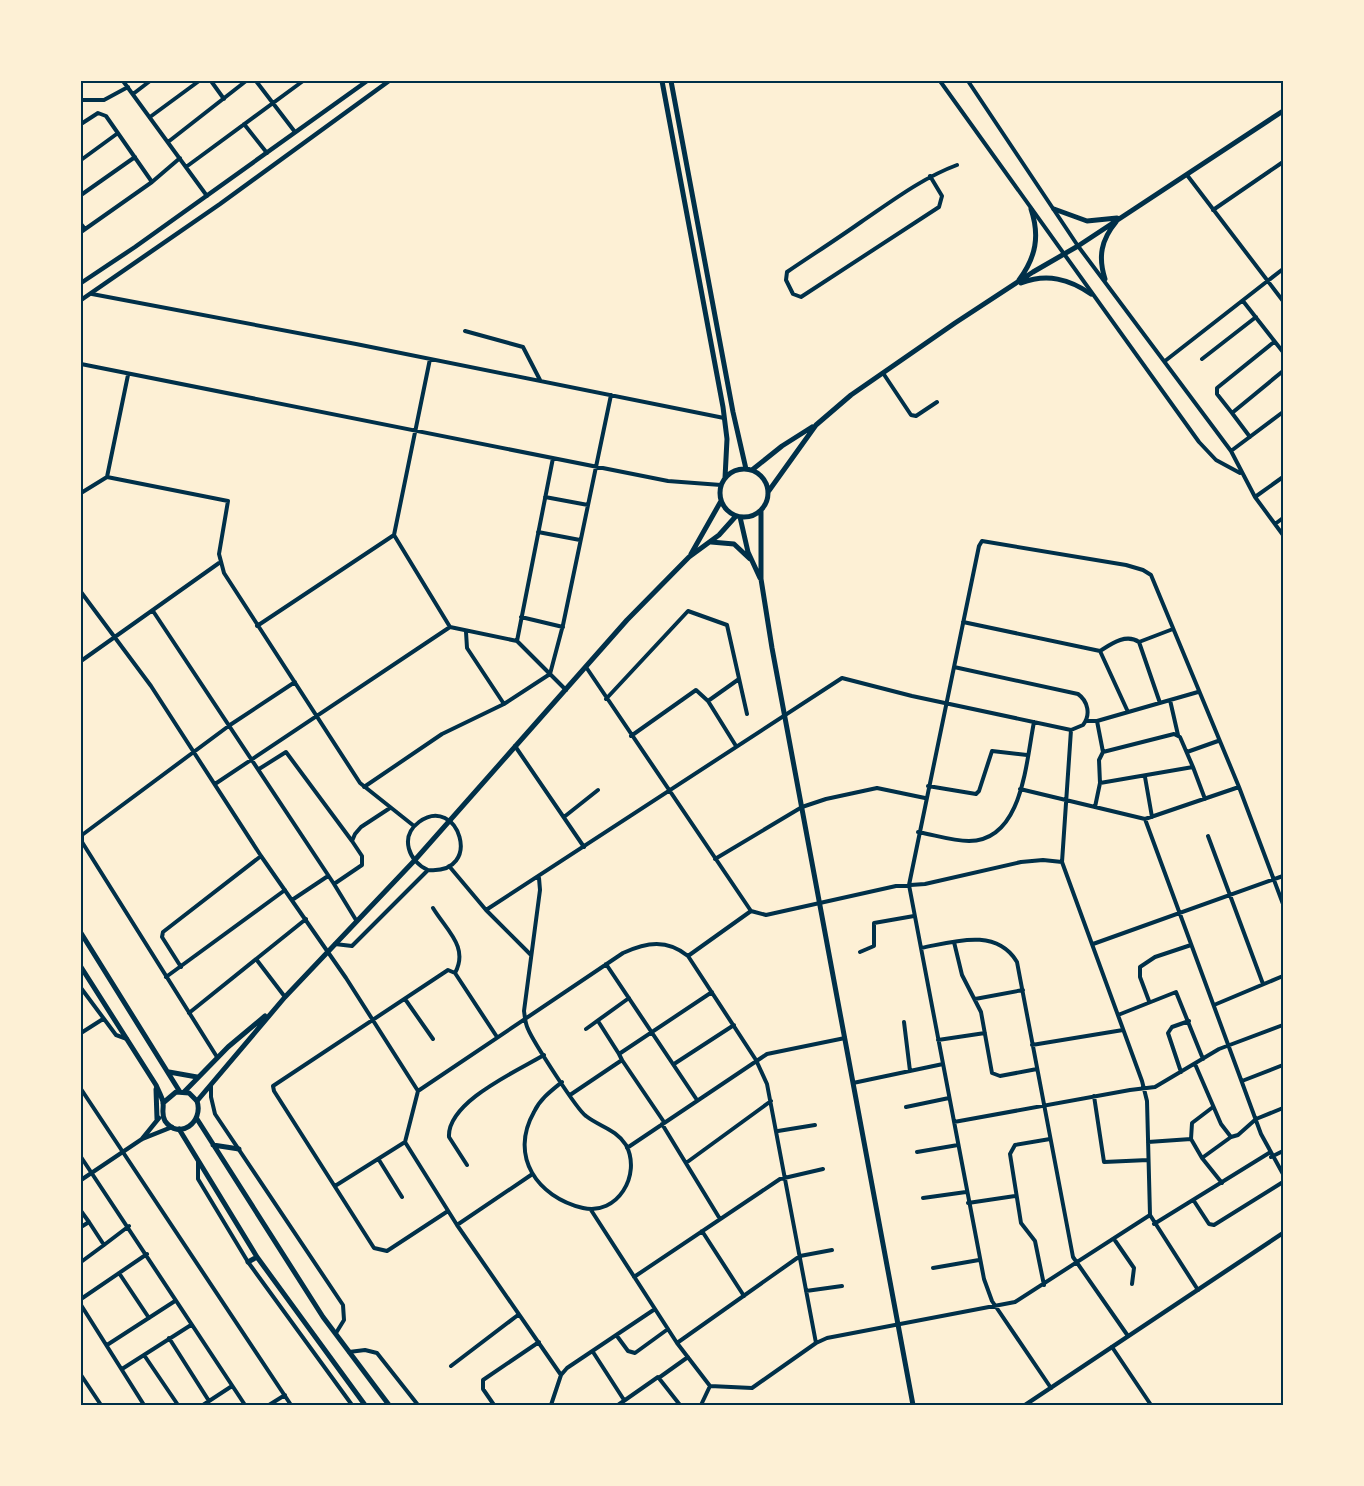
<svg xmlns="http://www.w3.org/2000/svg" width="1364" height="1486" font-family="'Zilla Slab',serif">
<style>
.lines{fill:none;stroke-linecap:round;stroke-linejoin:round}
.minor{stroke:#003049;stroke-width:4}
.tertiary{stroke:#003049;stroke-width:4.5}
.secondary{stroke:#003049;stroke-width:5}
.primary{stroke:#003049;stroke-width:5}
.neatline{fill:none;stroke:#003049;stroke-width:2}
</style>
<rect width="100%" height="100%" fill="#fdf0d5"/>
<g class="lines">
<!-- minor -->
<path class="minor" d="M123,81L207,196
M211,81L224,99
M256,81L295,132
M940,81L1199,442L1216,460L1240,473
M968,81L1078,246L1231,451L1255,497L1283,535
M133,94L150,81
M81,100H104L128,87
M150,117L199,81
M81,124L98,113L106,116L152,182
M244,124L267,153
M168,142L246,81
M81,160L118,133
M186,167L303,81
M1187,175L1283,301
M930,176L942,196L939,207L801,297L793,294L786,280L787,272C812,255 837,239 861,222C892,201 922,178 957,165
M81,195L135,157
M1213,210L1283,162
M81,224L85,229
M81,232L152,182L180,158
M92,294L356,344L724,418
M1243,301L1283,352
M465,331L523,347L540,380
M430,359L394,535L450,627L517,641L566,690
M1202,359L1256,317
M1165,361L1283,269
M81,364L668,481L721,485
M883,373L911,415L916,416L937,402
M1232,413L1217,394V388L1274,342
M1250,437L1232,413L1283,371
M1231,451L1283,412
M107,477L128,375
M81,493L107,477L228,501L219,554L224,573L360,783L414,826
M545,497L588,505
M1255,497L1283,477
M1275,524L1283,518
M538,532L580,540
M81,592L151,686L261,856L346,978L418,1091
M153,611L334,884L362,865V856L352,841L355,834L361,827L390,808
M521,617L563,627
M963,622L1100,651L1128,712
M257,626L394,535
M466,632L467,648L504,704
M517,641L553,458
M1139,642L1173,629
M1100,651C1111,644 1126,633 1139,642L1160,703
M81,661L219,563
M586,667L751,911L766,915L896,886L925,884L1021,862L1043,860L1062,862
M954,667L1078,694C1088,701 1091,715 1083,725L1071,730
M606,699L688,611L727,625L747,714
M1170,700L1178,735
M708,701L739,679
M1086,721H1097L1198,692
M1071,730L1062,862L1142,1081L1147,1101L1150,1215L1198,1290
M631,736L696,690L708,701L736,746
M515,746L584,847
M1187,752L1218,741
M1193,767L1205,799
M259,769L286,752L352,841
M1145,777L1152,817
M1100,783L1193,767L1180,737L1174,734L1103,752
M215,784L450,627
M928,786L976,794L979,791L992,751L1027,755
M364,787L442,734L504,704L550,674L563,625L611,395
M1020,789L1145,819L1239,787
M1095,807L1100,783L1099,760L1103,752L1097,721
M564,817L598,790
M1145,819L1261,1134L1283,1174
M918,832C935,835 952,841 969,841C1023,841 1026,761 1034,722
M1208,836L1263,984
M715,859L802,807L826,799L877,788L925,798
M449,866L486,910L531,955
M539,878L540,890L524,1011C525,1017 525,1023 528,1029C533,1041 577,1110 586,1116C600,1127 616,1129 626,1145C642,1175 617,1216 583,1208C537,1197 509,1156 534,1112C540,1099 551,1091 562,1082
M334,884L356,920
M292,900L328,876
M433,908C447,931 469,947 455,973
M486,910L842,678L912,696L1071,730
M954,942L962,975L981,1012L992,1073L1000,1076L1037,1069
M335,944L352,946L428,870C485,875 458,793 419,822C399,837 409,862 428,870
M1093,944L1283,876
M921,948C953,942 996,927 1017,962L1073,1257L1128,1336
M860,952L874,946V923L914,916
M688,956L751,911
M256,959L285,997
M606,964L697,1100
M181,967L162,937L163,932L261,856
M166,977L285,890
M81,988L116,1035L127,1039
M405,999L433,1039
M975,999L1023,990
M1149,1001L1140,977V967L1155,957L1191,945
M1214,1005L1283,976
M189,1013L306,919
M1118,1015L1176,992L1203,1059
M598,1021L619,1054
M904,1022L910,1071
M586,1029L629,998
M81,1033L103,1019
M938,1040L985,1033
M1032,1045L1123,1030
M217,1057L82,842V835L230,725L295,682
M622,1060L664,1122
M674,1064L734,1025
M1195,1064L1221,1124L1231,1137L1238,1135L1256,1119L1283,1108
M1181,1072L1168,1033L1172,1027L1189,1021
M1242,1081L1283,1065
M853,1083L943,1064
M211,1085V1097L215,1114L343,1305L344,1320L336,1333
M81,1089L291,1405
M570,1095L622,1060L619,1054L712,992
M1094,1096L1104,1162L1148,1160
M906,1107L949,1098
M954,1122L1130,1090L1155,1087L1219,1049L1283,1025
M662,1124L720,1219
M778,1131L815,1125
M1191,1139L1202,1158L1222,1183
M405,1142L457,1225L561,1375
M1148,1142L1191,1139L1192,1123L1213,1107
M627,1148L767,1054L845,1038
M917,1152L958,1145
M81,1157L245,1405
M1271,1157L1283,1151
M1202,1158L1231,1137
M379,1160L402,1197
M198,1161V1179L248,1262L352,1405
M686,1163L771,1101
M467,1165L449,1137C447,1102 517,1071 544,1055
M335,1186L405,1142L418,1091L623,953C647,942 667,939 688,956L756,1060L767,1084L816,1343
M923,1198L966,1192
M1194,1201L1209,1224L1214,1225L1283,1182
M968,1203L1015,1196
M591,1210L677,1343L710,1386
M81,1211L89,1222
M448,1211L387,1251L374,1248L274,1091L273,1086L448,970L455,973L497,1037
M1154,1224L1269,1153
M457,1225L531,1175
M81,1227L89,1222L104,1245L129,1226
M702,1231L744,1296
M1114,1239L1134,1268L1132,1284
M81,1262L104,1245
M933,1268L979,1260
M119,1273L149,1318
M634,1277L780,1179L823,1169
M1044,1285L1035,1241L1021,1223L1010,1154L1015,1145L1050,1139
M806,1291L842,1286
M81,1299L147,1254
M81,1305L144,1405
M617,1336L628,1351L635,1353L668,1329
M169,1338L209,1401
M677,1343L800,1256L832,1250
M107,1345L175,1301
M1112,1347L1151,1405
M349,1352L365,1350L377,1353L418,1405
M593,1352L624,1400
M144,1355L178,1405
M451,1366L518,1315
M122,1369L191,1325
M81,1375L101,1405
M660,1377L688,1357
M1051,1388L992,1301L984,1279L909,885L979,546L982,541L1126,565L1143,570L1151,575L1239,787L1283,904
M203,1405L232,1386
M269,1405L285,1395
M494,1405L483,1389V1380L539,1342
M551,1405L561,1375L567,1368L655,1309
M618,1405L658,1377L680,1405
M701,1405L710,1386L752,1388L816,1343L827,1338L1015,1302L1150,1215"/>
<!-- tertiary -->
<path class="tertiary" d="M81,283L135,247L367,81
M81,300L220,204L389,81
M142,1139L159,1118
M81,1180L142,1139L172,1127
M1025,1405L1283,1233"/>
<!-- secondary -->
<path class="secondary" d="M662,81L723,407L727,439L725,478
M671,81L733,412L746,469
M1054,209L1087,221L1117,218
M1105,279C1098,257 1101,240 1116,222
M1019,280C1036,257 1040,236 1031,209
M1021,283C1047,273 1069,279 1091,294
M720 493a24 24 0 1 1 48 0a24 24 0 1 1-48 0Z
M752,470L782,446L812,427
M768,492L816,425L851,395L955,323L1033,272L1078,246L1283,111
M761,510V579L772,648L913,1405
M740,517L748,552L760,578
M711,542L734,544L750,559
M691,554L721,501
M184,1092L228,1047L265,1016
M197,1101L285,997L414,861L627,620L689,557L719,535L736,516"/>
<!-- primary -->
<path class="primary" d="M81,933L180,1092
M81,967L156,1085C158,1090 162,1097 163,1102C164,1109 161,1114 165,1121C179,1141 204,1122 197,1101L189,1093L176,1092L163,1103
M169,1072L197,1077
M156,1089L157,1119
M197,1119L323,1317L389,1405
M179,1129L257,1257L365,1405
M213,1145L239,1149
M248,1262L257,1257"/>
</g>
<!-- border -->
<rect width="1364" height="1486" fill="none" stroke="#fdf0d5" stroke-width="165"/>
<rect x="82" y="82" width="1200" height="1322" class="neatline"/>
</svg>
